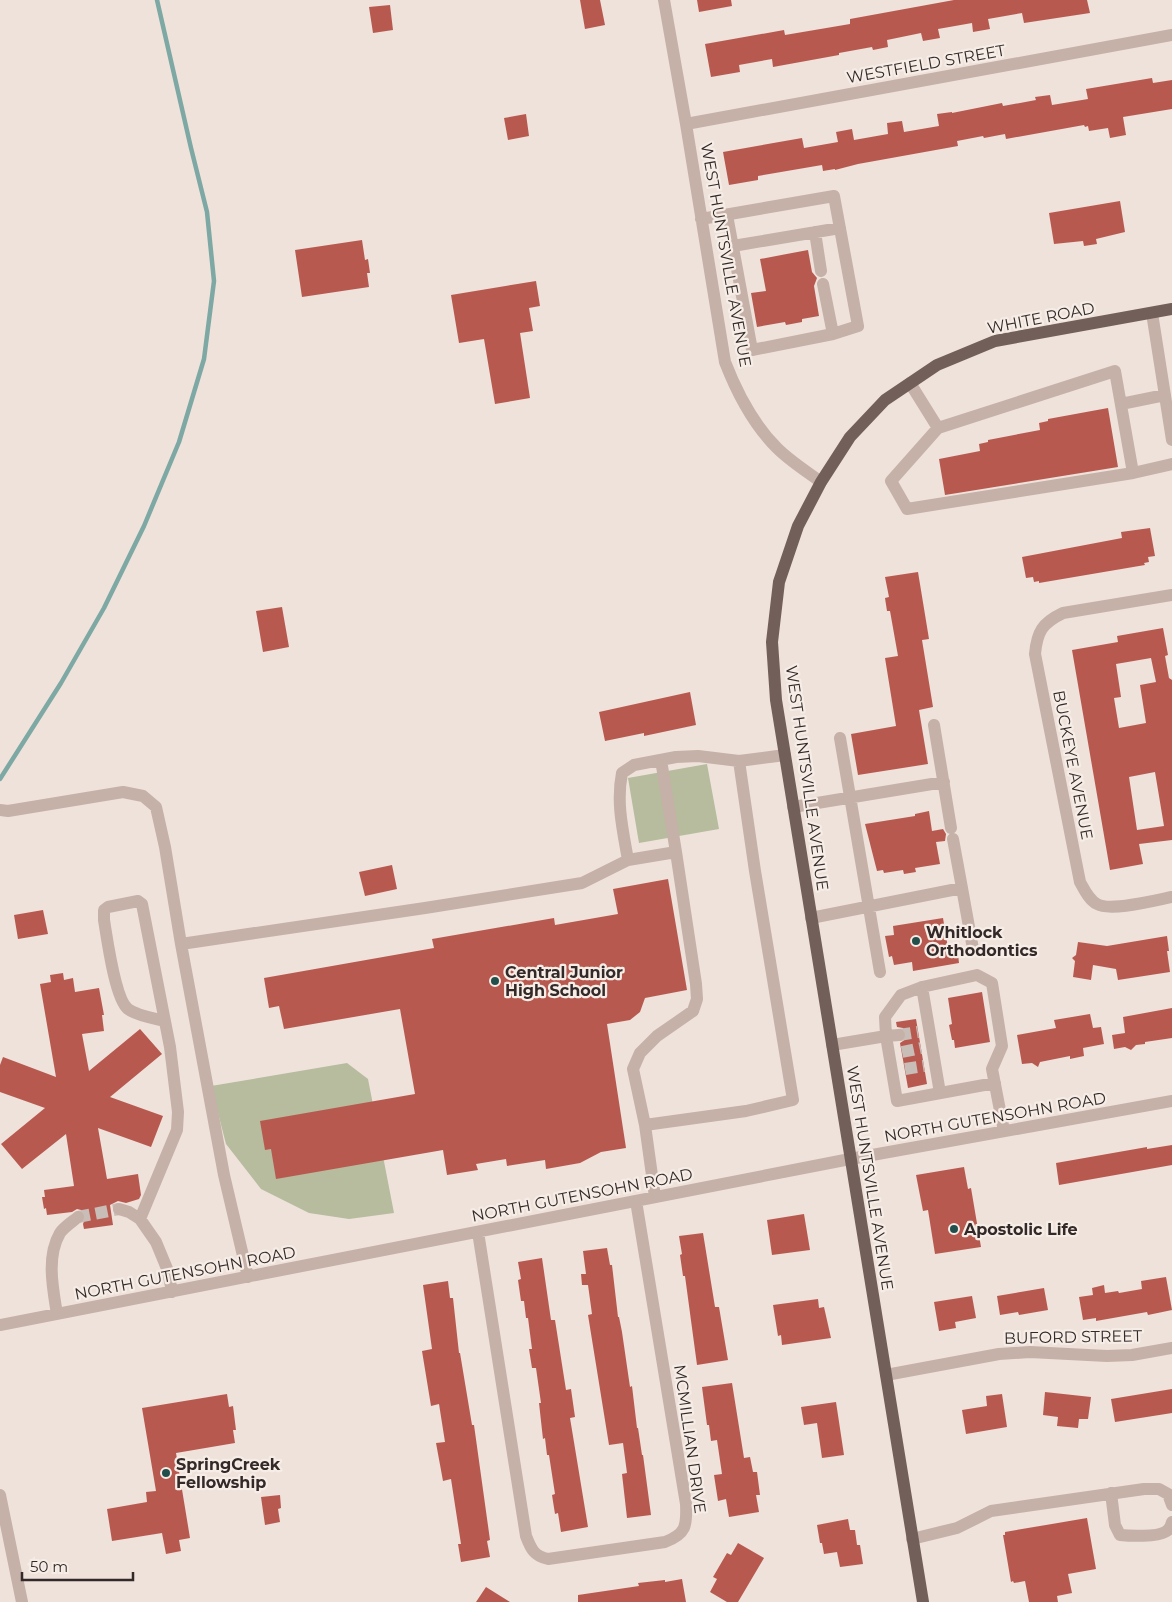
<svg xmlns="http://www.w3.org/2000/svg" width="1172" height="1602" font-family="Montserrat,sans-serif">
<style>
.green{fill:#b6bc9d}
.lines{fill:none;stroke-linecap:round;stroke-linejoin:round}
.stream{stroke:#7da8a3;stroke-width:4.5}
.building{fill:#b85950;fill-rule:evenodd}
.minor-tunnel{stroke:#c9bdb7;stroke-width:12;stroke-dasharray:12 6;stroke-linecap:butt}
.minor{stroke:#c5b1a8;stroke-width:12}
.major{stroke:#735f5a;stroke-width:12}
.poi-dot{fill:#224f4b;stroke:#f7ede7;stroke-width:2}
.labels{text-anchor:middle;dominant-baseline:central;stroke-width:4.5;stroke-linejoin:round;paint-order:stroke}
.street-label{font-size:16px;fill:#332928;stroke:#f7ede7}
.poi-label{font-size:16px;font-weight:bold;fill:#332928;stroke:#f7ede7;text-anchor:start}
</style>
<rect width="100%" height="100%" fill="#eee2db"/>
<!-- green -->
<path class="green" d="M707,764L719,829L639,843L628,778Z
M347,1063L368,1079L394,1213L349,1219L309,1213L261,1189L226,1144L211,1086Z"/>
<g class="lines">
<!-- stream -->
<path class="stream" d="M0,779L61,683L104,608L144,526L179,442L204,359L214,281L207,212L191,148L157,0"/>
</g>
<!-- building -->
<path class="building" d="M580,0H600L605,25L585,29Z
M697,0H731L732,6L699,12Z
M954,0H1087L1090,13L1024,23L1022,13L988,19L990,29L973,32L972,23L938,29L940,38L923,41L921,33L887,40L888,47L873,50L872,47L839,53V55L773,67L772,59L739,65L740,72L711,77L705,44L784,30L785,35L850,24V19Z
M390,5L393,30L373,33L369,7Z
M1152,78L1153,83L1172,80V109L1123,117L1126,135L1110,138L1108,128L1089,131L1088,126L1085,127L1084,125L1006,139L1005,134L984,138L983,136L957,141L958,146L858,164L835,170V169L823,171L822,165L758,176V180L729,185L723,152L802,138L804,148L838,142L836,132L852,129L854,140L888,134L887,123L902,121L904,132L939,126L937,114L952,112V113L1002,103L1003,106L1036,100L1035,97L1050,95L1052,105L1088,99L1086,89Z
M526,114L529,136L508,140L504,118Z
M1120,201L1125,232L1096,239L1097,244L1084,246L1083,241L1054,244L1049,213Z
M362,240L365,260L368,259L370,273H367L369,287L302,297L295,250Z
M808,250L812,272L817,278L814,286L819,316L802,319V322L786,325L785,322L757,327L751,293L766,291L760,259Z
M536,281L540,306L529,308L533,331L520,333L530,398L495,404L484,339L459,343L451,295Z
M1108,408L1118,467L945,495L939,459L980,451L979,444L988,442V440L1040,430L1039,423L1048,421V419Z
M1150,528L1155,556L1148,557L1149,562L1144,563L1145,565L1039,583V581L1034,582L1033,577L1026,578L1022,557L1122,538L1121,532Z
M918,572L929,639L922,640L933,707L919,710L928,764L858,775L851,734L896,726L885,658L898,656L890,611H887L885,598L889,597L885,577Z
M282,607L289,647L263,652L256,611Z
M1163,628L1168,655L1165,656L1169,678L1172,680V840L1139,844L1143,864L1110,870L1072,650L1118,642L1117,636ZM1151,658L1156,682L1140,685L1146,723L1119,728L1114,698L1121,697L1116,664ZM1155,772L1164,826L1137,830L1129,777Z
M690,692L696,725L644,736V733L605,741L599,712Z
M929,811L932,831L943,829L946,834L945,841L936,842L940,864L915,868L916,872L904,874L903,870L884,873L883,870L877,871L865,824L915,816V814Z
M392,865L397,889L365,896L359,872Z
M668,879L687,990L645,998L640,1012L630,1020L607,1024L626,1148L601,1152L580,1163L546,1169L545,1160L507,1166L506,1159L476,1164L478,1170L447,1175L443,1150L276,1179L271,1149L265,1150L260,1121L415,1094L400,1009L284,1029L279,1006L269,1008L264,978L434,948L432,939L554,918L555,925L618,914L613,889Z
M43,910L48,934L18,939L14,915Z
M943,918L948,948L957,946L959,963L913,971L912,962L894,965L892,956L889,957L885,936L894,935L893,926Z
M1167,936L1169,951H1167L1170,972L1118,980L1116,969L1093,965L1091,980L1073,977L1075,961L1072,958L1076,955L1078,942L1107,946Z
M63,973L64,980L73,978L75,992L99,988L104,1015H102L104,1031L82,1034L89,1071L140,1029L162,1054L110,1097L163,1116L151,1147L98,1128L107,1179L138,1174L141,1195L139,1199L126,1203L118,1201L110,1205L113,1225L84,1229L83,1224L86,1216L81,1210L77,1209L72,1212L47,1215L46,1208L44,1209L42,1197H45L44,1190L74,1186L66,1134L22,1169L1,1144L45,1108L0,1092V1065L3,1057L56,1077L40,984L51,982L50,975Z
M982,992L990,1042L955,1048L954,1040H952L949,1025L952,1024L948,998Z
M1172,1008V1038L1145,1042V1044L1136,1045L1131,1050L1125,1047L1114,1049L1112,1035L1125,1033L1123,1017Z
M1090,1014L1093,1028L1101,1027L1104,1044L1083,1048L1084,1056L1070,1059V1056L1040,1062L1038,1067L1032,1063L1022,1064L1017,1035L1056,1028L1054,1020Z
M916,1019L927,1084L908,1088L900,1043L906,1039L907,1034L903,1028L897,1027L896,1022Z
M1172,1145V1165L1059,1185L1056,1163L1147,1147V1149Z
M964,1167L968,1189L971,1188L981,1247L935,1254L928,1210L923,1211L916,1175Z
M804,1214L810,1250L772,1255L767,1220Z
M703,1233L715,1307H719L728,1360L697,1365L685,1276H683L680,1255L682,1254L679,1236Z
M607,1248L610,1265H612L618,1317H619L622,1332L630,1387L632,1386L637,1428H638L642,1455H643L651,1515L627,1518L622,1474L627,1473L623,1443L609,1445L588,1315L592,1314L588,1285H582L581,1274H586L583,1251Z
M542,1258L551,1320H555L566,1390L571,1389L575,1417L570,1418L588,1527L561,1532L558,1513L555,1514L552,1495L555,1494L549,1455H547L545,1438L543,1439L539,1403H541L536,1368H532L529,1349H532L528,1318H526L524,1301H521L518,1280L521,1279L518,1262Z
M1166,1277L1172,1310L1148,1315L1147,1312L1096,1321V1318L1083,1320L1079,1297L1093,1295L1092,1288L1104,1285L1105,1293L1118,1291L1119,1293L1142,1289L1141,1281Z
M448,1281L450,1298H453L459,1353H460L472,1425H474L490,1540L487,1541L490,1557L461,1562L458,1544H461L451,1479L443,1481L436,1443L445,1442L439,1404L431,1406L422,1351L432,1349L423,1285Z
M1044,1288L1048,1310L1019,1315L1018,1312L1000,1315L997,1296Z
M972,1296L976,1318L955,1322L956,1328L939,1331L934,1302Z
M818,1299L819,1308L824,1307L831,1338L782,1345L781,1335L778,1336L773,1305Z
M732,1383L744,1458L750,1457L753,1472H757L760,1495H756L759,1512L729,1517L726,1499L718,1501L714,1475L722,1474L717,1440L711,1441L709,1425H707L702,1387Z
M1172,1389V1413L1115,1422L1111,1399Z
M1045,1392L1091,1397L1088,1419H1079L1078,1428L1057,1426L1058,1417L1043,1415Z
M227,1394L229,1407L233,1406L236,1430H233L235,1443L176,1453L190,1538L179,1540L181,1551L166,1554L162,1533L112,1541L107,1509L147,1502L146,1492L156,1491L142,1408Z
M1002,1394L1007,1427L966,1434L962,1410L987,1406L986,1396Z
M836,1402L844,1455L822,1458L817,1423L804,1425L801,1407Z
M280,1495L281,1508L278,1509L280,1522L265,1525L261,1497Z
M1087,1518L1096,1569L1068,1574L1072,1593L1057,1596L1058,1602H1029L1025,1581L1014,1583L1013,1581L1011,1582L1003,1535H1005V1532Z
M848,1519L850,1530H855L857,1545H860L863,1564L840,1567L837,1552L824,1554L822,1543H820L817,1525Z
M738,1543L764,1558L738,1602H727L710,1592L717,1579L713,1577L727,1553L731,1555Z
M682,1579L686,1602H578V1595L639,1586L638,1583L665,1580V1582Z
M486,1587L510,1602H476Z"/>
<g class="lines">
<!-- minor-tunnel -->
<path class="minor-tunnel" d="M899,1035L918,1032
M902,1052L921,1048
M905,1069L924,1066
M78,1217L119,1209"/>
<!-- minor -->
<path class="minor" d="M664,0L686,124L725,362C737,393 753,424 777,448C790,461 806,471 821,482
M686,124L1172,35
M701,219L834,196L858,326L833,334L752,350L727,215
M815,232L821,271
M733,246L840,228
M823,284L833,334
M1152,313L1172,440
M910,383L938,428L891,481L907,509L1133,473L1172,464
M1121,404L1165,395
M938,428L1115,371L1133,473
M1172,595L1063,613C1042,623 1037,632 1035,654L1080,882C1084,889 1089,900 1097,904C1110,912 1156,900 1172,897
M934,725L951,828
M840,738L880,972
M793,807L944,782
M0,810L8,811L123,792L143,796L156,807L165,847L181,944
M953,839L962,888
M676,852L628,860C623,831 616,803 622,773L634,765L676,757L698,756L739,761
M811,918L962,888L973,949
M922,987L940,1093
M899,1035L886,1036L897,1101L995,1083
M832,1045L886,1036L885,1017L901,995L922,987L977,975L992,983L1002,1046L992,1069L1004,1131
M645,1125L746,1111L793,1100L755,871L739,761L785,755
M655,1197L645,1125L633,1069L640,1053L657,1036L693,1011L697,999L696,984L676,852L661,760
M119,1209L129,1212L140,1219L156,1242L168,1271L172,1292
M140,1219L177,1130L178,1112L170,1047L142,904L138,901L108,907L104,910V920C107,938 115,999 128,1009C137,1016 154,1018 165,1021
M478,1232L526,1536C531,1549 534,1556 548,1559L665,1542C686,1534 687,1526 686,1504L636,1201
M248,1277L224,1175L181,944L425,908L582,883L628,860
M57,1314C53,1289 46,1257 60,1233C64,1227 72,1222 78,1217
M0,1325L850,1159L1172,1101
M886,1375L999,1354L1030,1352L1107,1356L1132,1355L1172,1348
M1111,1493L1115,1525L1120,1535C1130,1536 1157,1537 1165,1532C1169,1530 1171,1527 1172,1522
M0,1495L22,1602
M912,1539L957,1528L991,1511L1144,1489H1159L1168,1494L1172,1505"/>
<!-- major -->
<path class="major" d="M923,1602L776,700L772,642L779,582L798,526L821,482L850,437L885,400L937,365L995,341L1172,309"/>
</g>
<!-- markers -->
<g class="poi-dot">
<circle cx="916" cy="941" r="5"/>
<circle cx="495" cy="981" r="5"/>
<circle cx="954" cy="1229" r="5"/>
<circle cx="166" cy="1473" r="5"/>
</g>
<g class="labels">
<!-- street labels -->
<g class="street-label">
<text transform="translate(926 64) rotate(-10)">WESTFIELD STREET</text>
<text transform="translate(726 255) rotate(80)">WEST HUNTSVILLE AVENUE</text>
<text transform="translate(1041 318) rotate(-11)">WHITE ROAD</text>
<text transform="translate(1073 765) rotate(79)">BUCKEYE AVENUE</text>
<text transform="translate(807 778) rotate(82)">WEST HUNTSVILLE AVENUE</text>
<text transform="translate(995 1117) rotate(-10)">NORTH GUTENSOHN ROAD</text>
<text transform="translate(870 1178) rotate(81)">WEST HUNTSVILLE AVENUE</text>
<text transform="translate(582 1195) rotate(-11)">NORTH GUTENSOHN ROAD</text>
<text transform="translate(185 1273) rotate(-11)">NORTH GUTENSOHN ROAD</text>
<text transform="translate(1073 1337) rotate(-1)">BUFORD STREET</text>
<text transform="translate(690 1439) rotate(82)">MCMILLIAN DRIVE</text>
</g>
<!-- poi labels -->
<g class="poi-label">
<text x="926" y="932">Whitlock<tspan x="926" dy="18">Orthodontics</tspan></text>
<text x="505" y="972">Central Junior<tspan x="505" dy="18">High School</tspan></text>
<text x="964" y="1229">Apostolic Life</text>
<text x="176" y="1464">SpringCreek<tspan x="176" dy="18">Fellowship</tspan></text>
</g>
</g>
<!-- scale -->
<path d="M22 1572v8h111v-8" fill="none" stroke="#332928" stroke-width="2.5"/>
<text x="30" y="1572" font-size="15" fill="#332928" stroke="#f7ede7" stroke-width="4" paint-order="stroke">50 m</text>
</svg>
